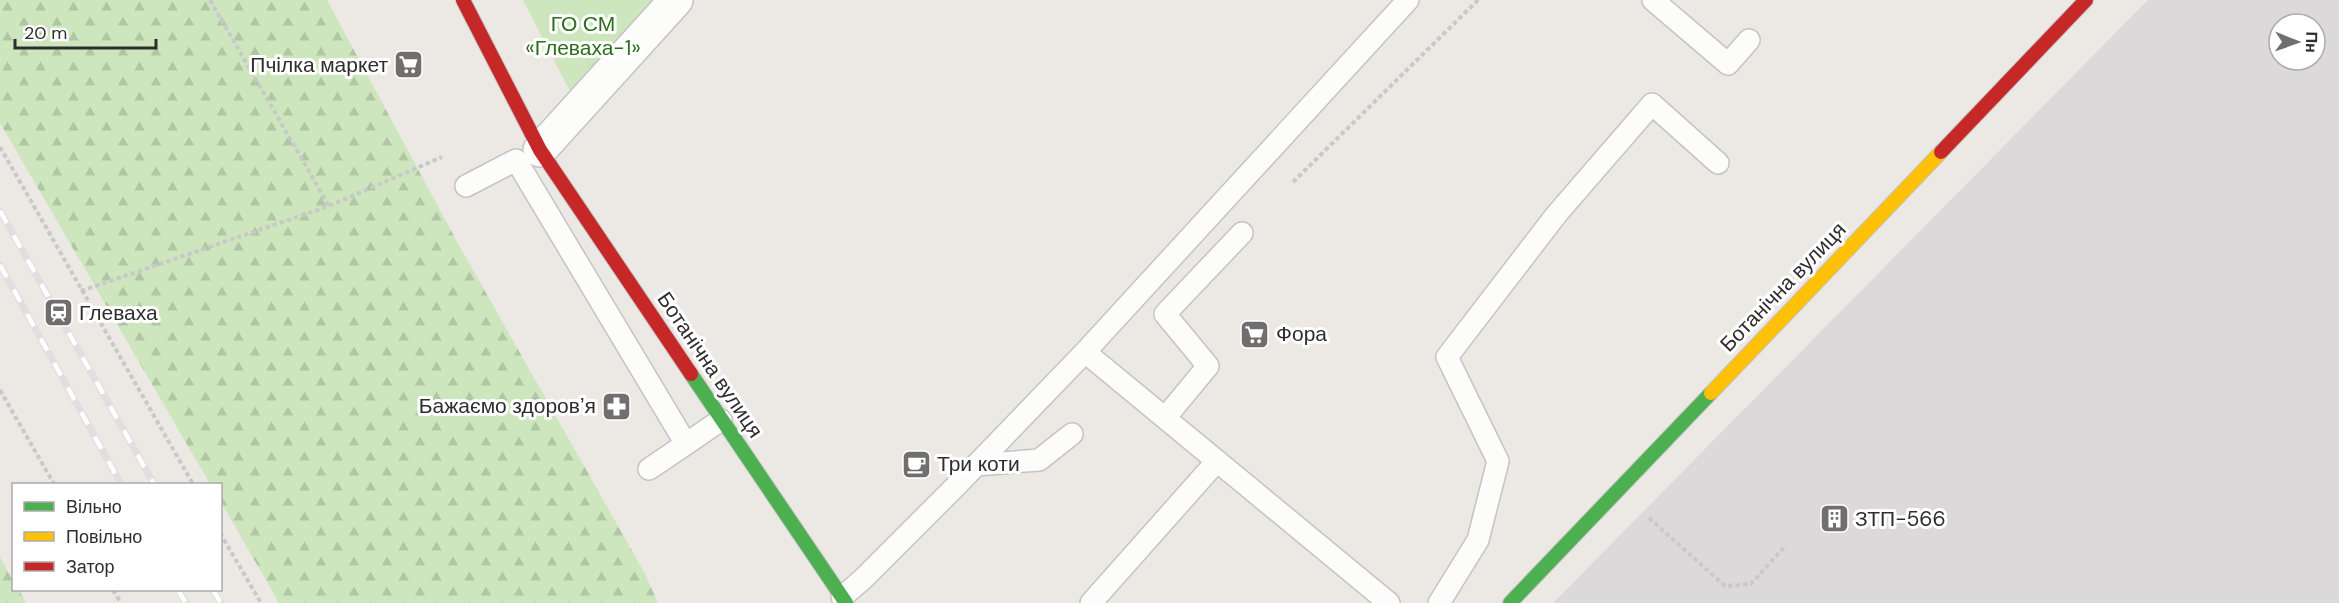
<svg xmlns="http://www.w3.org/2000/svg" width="2339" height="603" font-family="'DM Sans',sans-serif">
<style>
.industrial{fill:#dcd9db;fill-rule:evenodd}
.grass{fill:#cee6be}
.forest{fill:url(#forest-firs)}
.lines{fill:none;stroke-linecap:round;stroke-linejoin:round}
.lane-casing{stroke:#c5c4c5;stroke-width:24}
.street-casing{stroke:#c5c4c5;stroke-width:36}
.fast-casing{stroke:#c5c4c5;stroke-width:16}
.slow-casing{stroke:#c5c4c5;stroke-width:16}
.jam-casing{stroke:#c5c4c5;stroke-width:16}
.path{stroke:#c9c9c8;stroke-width:4;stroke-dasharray:4.5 3;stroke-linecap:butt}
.lane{stroke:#fcfcfb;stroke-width:21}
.street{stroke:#fcfcfb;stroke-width:33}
.fast{stroke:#4caf50;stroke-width:14}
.slow{stroke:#ffc107;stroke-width:14}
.jam{stroke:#c62828;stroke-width:14}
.rail-casing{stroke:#dfdfe1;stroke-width:7}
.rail{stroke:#fff;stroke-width:4.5;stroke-dasharray:14;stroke-linecap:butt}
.labels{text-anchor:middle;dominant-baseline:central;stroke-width:6;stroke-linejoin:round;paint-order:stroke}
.park-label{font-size:21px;fill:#2c6e1b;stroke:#fff}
.poi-label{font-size:21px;fill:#2e2e2e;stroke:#fff;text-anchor:start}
.street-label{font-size:21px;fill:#2e2e2e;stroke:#fff}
</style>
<defs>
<pattern id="forest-firs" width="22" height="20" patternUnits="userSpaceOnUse" patternTransform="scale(1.5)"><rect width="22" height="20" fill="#cee6be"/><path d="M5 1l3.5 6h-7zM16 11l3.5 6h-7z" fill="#b1c6a4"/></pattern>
</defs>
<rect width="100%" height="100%" fill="#ece8e4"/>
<!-- industrial -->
<path class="industrial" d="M2148,0H2339V603H1553ZM2279,24H2315V60H2279Z"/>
<!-- grass -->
<path class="grass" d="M523,0H667L575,101Z"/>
<!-- forest -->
<path class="forest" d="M0,0H327L455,238L644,572L658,603H279L221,502L220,484H210L0,123Z
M0,557L13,581L14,590H19L26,603H0Z"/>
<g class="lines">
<defs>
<path id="lane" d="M1653,0L1728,64L1749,40
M466,186L516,160L686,444L649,469
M1085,352L1408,0
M1165,418L1208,366L1165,314L1242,233
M686,444L721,420
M976,465L1039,460L1072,434
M842,597L863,579L955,487L1085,352L1389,603
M1091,603L1217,461
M1439,603L1478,540L1498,461L1447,357L1556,215L1652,104L1718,163"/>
<path id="street" d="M540,150L676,0"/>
<path id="fast" d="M691,374L846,603
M1510,603L1711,393"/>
<path id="slow" d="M1711,393L1941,152"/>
<path id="jam" d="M463,0L540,150L691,374
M1941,152L2086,0"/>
</defs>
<!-- lane casing -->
<use href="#lane" class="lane-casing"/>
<!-- street casing -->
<use href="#street" class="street-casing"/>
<!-- fast casing -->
<use href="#fast" class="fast-casing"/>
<!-- slow casing -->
<use href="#slow" class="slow-casing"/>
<!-- jam casing -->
<use href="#jam" class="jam-casing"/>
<!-- path -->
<path class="path" d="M210,0L329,206
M0,147L193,484
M1293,182L1478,0
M81,291L329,206L442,157
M0,390L54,484
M1649,518L1725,586L1751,584L1786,545
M220,533L261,603
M113,590L121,603"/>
<!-- lane -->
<use href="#lane" class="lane"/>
<!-- street -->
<use href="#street" class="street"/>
<!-- fast -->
<use href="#fast" class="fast"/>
<!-- slow -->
<use href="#slow" class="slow"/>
<!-- jam -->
<use href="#jam" class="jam"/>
<defs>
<path id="rail" d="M0,211L154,484
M0,265L121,484
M178,590L186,603
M213,590L221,603"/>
</defs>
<!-- rail casing -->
<use href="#rail" class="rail-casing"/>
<!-- rail -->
<use href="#rail" class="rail"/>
</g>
<!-- icons -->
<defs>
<symbol id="supermarket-square" viewBox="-11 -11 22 22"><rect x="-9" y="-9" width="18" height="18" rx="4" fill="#706f6e" stroke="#fff"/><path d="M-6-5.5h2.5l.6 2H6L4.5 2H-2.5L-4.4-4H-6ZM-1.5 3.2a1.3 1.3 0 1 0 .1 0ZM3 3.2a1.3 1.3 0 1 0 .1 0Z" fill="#fff"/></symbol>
<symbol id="station-square" viewBox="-11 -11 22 22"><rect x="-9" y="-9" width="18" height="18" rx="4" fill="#706f6e" stroke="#fff"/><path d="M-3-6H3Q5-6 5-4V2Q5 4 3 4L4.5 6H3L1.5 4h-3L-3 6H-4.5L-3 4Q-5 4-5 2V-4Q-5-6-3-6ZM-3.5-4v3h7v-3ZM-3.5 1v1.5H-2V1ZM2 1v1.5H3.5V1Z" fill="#fff"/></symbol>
<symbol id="pharmacy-square" viewBox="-11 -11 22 22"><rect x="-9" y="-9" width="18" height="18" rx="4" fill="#706f6e" stroke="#fff"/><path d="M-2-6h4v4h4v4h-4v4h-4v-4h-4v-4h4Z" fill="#fff"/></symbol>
<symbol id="cafe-square" viewBox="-11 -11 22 22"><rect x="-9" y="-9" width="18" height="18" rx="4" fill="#706f6e" stroke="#fff"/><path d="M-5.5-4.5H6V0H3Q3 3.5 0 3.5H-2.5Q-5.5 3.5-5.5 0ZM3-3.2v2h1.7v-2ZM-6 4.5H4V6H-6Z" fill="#fff"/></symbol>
<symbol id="building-square" viewBox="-11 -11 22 22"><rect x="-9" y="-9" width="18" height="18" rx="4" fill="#706f6e" stroke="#fff"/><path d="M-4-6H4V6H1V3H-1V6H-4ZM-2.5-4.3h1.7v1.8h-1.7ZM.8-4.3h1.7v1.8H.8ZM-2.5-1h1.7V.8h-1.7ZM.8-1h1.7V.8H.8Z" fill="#fff"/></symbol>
</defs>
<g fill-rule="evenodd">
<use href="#supermarket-square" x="392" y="48" width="33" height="33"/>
<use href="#station-square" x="42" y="296" width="33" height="33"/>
<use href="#supermarket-square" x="1238" y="318" width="33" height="33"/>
<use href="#pharmacy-square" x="600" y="390" width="33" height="33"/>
<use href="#cafe-square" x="900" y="448" width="33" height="33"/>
<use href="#building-square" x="1818" y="502" width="33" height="33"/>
</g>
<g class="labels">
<!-- park labels -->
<g class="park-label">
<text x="583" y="24">ГО СМ<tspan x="583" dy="24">«Глеваха-1»</tspan></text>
</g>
<!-- poi labels -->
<g class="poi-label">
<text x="388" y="65" text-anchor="end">Пчілка маркет</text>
<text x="79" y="313">Глеваха</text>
<text x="1276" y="334">Фора</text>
<text x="596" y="406" text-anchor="end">Бажаємо здоровʼя</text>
<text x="937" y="464">Три коти</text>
<text x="1855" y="519">ЗТП-566</text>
</g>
<!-- street labels -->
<g class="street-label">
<text transform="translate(1783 287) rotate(-46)">Ботанічна вулиця</text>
<text transform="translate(710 365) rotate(56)">Ботанічна вулиця</text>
</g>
</g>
<!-- legend -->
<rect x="12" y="483" width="210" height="108" fill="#ffffff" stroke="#ababab" stroke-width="1.5"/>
<rect x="24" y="502" width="30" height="9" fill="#4caf50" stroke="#ababab" stroke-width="1.5"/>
<text x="66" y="513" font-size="18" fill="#2e2e2e">Вільно</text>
<rect x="24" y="532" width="30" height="9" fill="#ffc107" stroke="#ababab" stroke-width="1.5"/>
<text x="66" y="543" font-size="18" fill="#2e2e2e">Повільно</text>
<rect x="24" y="562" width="30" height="9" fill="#c62828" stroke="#ababab" stroke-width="1.5"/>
<text x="66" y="573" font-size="18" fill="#2e2e2e">Затор</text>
<!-- north arrow -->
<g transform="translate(2297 42) rotate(91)"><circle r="28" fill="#ffffff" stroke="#ababab" stroke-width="1.5"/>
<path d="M0-4.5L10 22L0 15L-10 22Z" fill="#706f6e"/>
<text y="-9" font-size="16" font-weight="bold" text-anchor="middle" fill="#2e2e2e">Пн</text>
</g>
<!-- scale -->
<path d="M15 39v9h141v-9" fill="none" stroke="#2e2e2e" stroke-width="3"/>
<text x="24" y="39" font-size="18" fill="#2e2e2e" stroke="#ffffff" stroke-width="4.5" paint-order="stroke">20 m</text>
</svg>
